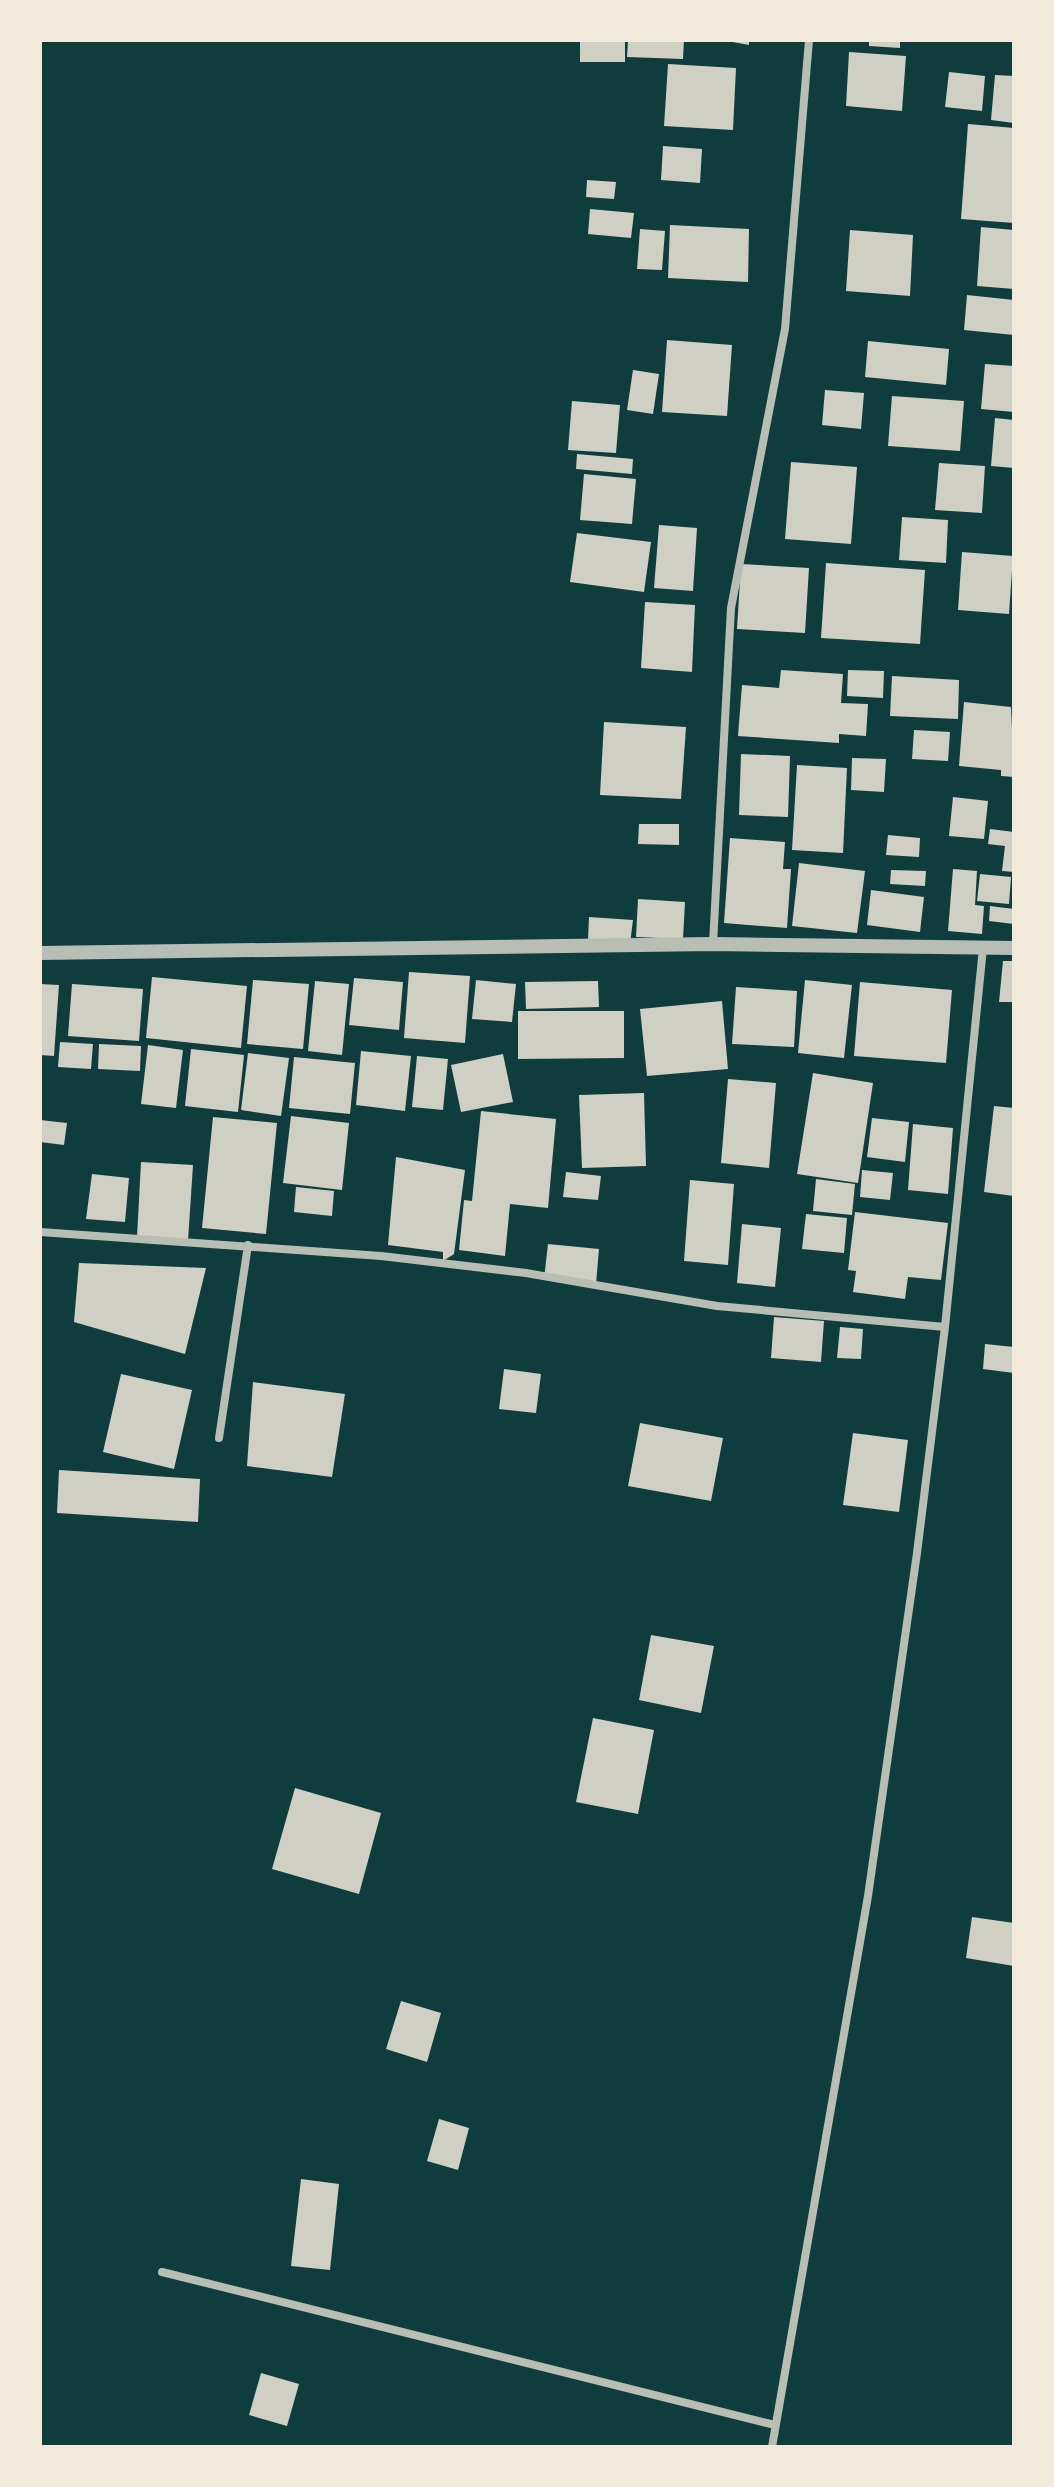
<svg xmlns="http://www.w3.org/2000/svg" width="1054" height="2487" font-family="'Noto Sans',sans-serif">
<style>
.building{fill:#cfcfc3}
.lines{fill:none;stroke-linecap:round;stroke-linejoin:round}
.minor{stroke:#b8beb3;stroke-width:8}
.tertiary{stroke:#b8beb3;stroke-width:14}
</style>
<rect width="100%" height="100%" fill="#0f3d3e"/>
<!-- building -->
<path class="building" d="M580,40H625V62H580Z
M628,40H684L683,59L627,57Z
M722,40H749V45Z
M869,40H900V48L869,46Z
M849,52L906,56L902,111L846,106Z
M668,64L736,68L733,130L664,126Z
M949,72L985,76L982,111L945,107Z
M995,75L1014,76V123L991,120Z
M968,124L1014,128V223L961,219Z
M663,146L702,149L700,183L661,180Z
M587,180L616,182L614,199L586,197Z
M590,209L634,213L631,238L588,234Z
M670,225L749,229L748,282L668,278Z
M981,227L1014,230V289L977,286Z
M640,229L665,231L662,270L637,269Z
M850,230L913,235L910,296L846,291Z
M967,295L1014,300V335L964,330Z
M667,340L732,345L727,416L662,412Z
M868,341L949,349L946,385L865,377Z
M985,364L1014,366V412L981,409Z
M633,370L659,374L653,414L627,410Z
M825,390L864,393L861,429L822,425Z
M892,396L964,401L960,451L888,446Z
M572,401L620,405L616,453L568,450Z
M995,418L1014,420V468L991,466Z
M577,454L633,459L632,474L576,469Z
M791,462L857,467L851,544L785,539Z
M939,463L985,466L982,513L935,510Z
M584,474L636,479L632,524L580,520Z
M902,517L948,520L946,563L899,560Z
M659,525L697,528L693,591L654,588Z
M577,533L651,542L644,592L570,582Z
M962,552L1013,556L1009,614L958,610Z
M826,563L925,570L920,644L821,638Z
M741,564L809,568L805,633L737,629Z
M645,602L695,605L692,672L641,668Z
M781,670L843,674L841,703L868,704L866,736L839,734V743L738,736L742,685L779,688Z
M848,670L884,671L883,698L847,696Z
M892,676L959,680L958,719L890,716Z
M964,702L1011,707L1014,777L1001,776V770L959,766Z
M604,722L686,727L681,799L600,795Z
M914,730L950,732L948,761L912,759Z
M741,754L790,756L788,817L739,815Z
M852,758L886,759L884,792L851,790Z
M797,765L847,768L843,853L792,850Z
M953,797L988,801L984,839L949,836Z
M639,824H679V845L638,844Z
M990,829L1014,832V872L1002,871L1005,846L988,844Z
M888,835L920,838L919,857L886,855Z
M730,838L785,842L783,869H791L787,928L724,923Z
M799,863L865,871L857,933L792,926Z
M953,869L977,871L975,905L984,906L982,934L948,931Z
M891,870L926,871L925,886L890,884Z
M980,874L1011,877L1009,904L977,901Z
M871,890L924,897L920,932L867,925Z
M638,899L685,902L683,939L636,937Z
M990,906L1014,909V924L989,921Z
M589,917L633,920L630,944L588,940Z
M1003,961H1014V1002H999Z
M409,972L470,976L465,1043L404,1038Z
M152,977L247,986L241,1048L146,1038Z
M354,978L403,982L399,1030L349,1025Z
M253,980L309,984L303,1049L247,1044Z
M476,980L516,984L512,1022L472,1019Z
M805,980L852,985L844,1058L798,1053Z
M315,981L349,984L342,1055L308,1051Z
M598,981L599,1007L526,1009L525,982Z
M860,982L952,990L946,1063L854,1056Z
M40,984L59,985L54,1056L40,1055Z
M72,984L143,989L139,1041L68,1036Z
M736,987L797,991L794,1047L732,1044Z
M722,1001L728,1069L647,1076L640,1009Z
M518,1011H624V1058L518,1059Z
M60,1042L93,1044L91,1069L58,1067Z
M99,1044L141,1046L140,1071L98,1069Z
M148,1045L183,1050L176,1108L141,1104Z
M191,1049L244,1055L238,1112L185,1106Z
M361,1051L411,1056L405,1111L356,1105Z
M248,1053L289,1058L281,1116L241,1110Z
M503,1054L513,1102L461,1112L451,1065Z
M417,1056L448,1059L443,1110L412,1107Z
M294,1057L355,1063L350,1114L289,1108Z
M813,1073L873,1083L858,1183L797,1174Z
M728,1079L776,1083L769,1168L721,1163Z
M644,1093L646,1166L582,1168L579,1095Z
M994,1106L1014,1108V1196L984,1192Z
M481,1111L556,1119L548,1208L510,1204L505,1256L459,1250L464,1200L472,1201Z
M291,1116L349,1123L342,1190L283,1183Z
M213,1117L277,1123L266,1234L202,1228Z
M872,1118L909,1122L905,1162L867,1157Z
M40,1120L67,1123L64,1145L40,1142Z
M913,1124L953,1128L948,1194L908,1190Z
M396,1157L465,1170L454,1254L443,1261V1252L388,1245Z
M141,1162L193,1165L188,1241L137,1237Z
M862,1170L893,1173L890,1200L860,1197Z
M566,1172L601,1176L598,1200L563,1197Z
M92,1174L129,1178L125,1222L86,1219Z
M816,1179L855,1184L852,1215L813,1211Z
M690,1180L734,1184L728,1265L684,1261Z
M296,1187L334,1191L332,1216L294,1212Z
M855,1212L948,1223L941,1280L908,1277L905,1299L853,1292L856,1271L848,1270Z
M806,1214L847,1218L844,1253L802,1249Z
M742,1224L781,1228L775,1287L737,1283Z
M548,1244L599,1249L596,1284L544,1279Z
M79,1263L206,1268L185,1354L74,1322Z
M774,1317L824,1321L821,1362L771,1358Z
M840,1327L863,1329L861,1359L837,1358Z
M985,1344L1014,1347V1373L983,1369Z
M504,1369L541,1374L536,1413L499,1409Z
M121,1374L192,1390L174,1469L103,1452Z
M253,1382L345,1394L332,1477L247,1466Z
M640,1423L723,1438L711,1501L628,1486Z
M853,1433L908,1440L899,1512L843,1505Z
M59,1470L200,1479L198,1522L57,1513Z
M651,1635L714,1646L701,1713L639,1700Z
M593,1718L654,1730L638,1814L576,1802Z
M295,1788L381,1813L359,1894L272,1869Z
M972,1917L1014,1923V1966L966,1958Z
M401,2001L441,2013L427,2062L386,2049Z
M439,2119L469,2128L458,2170L427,2161Z
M301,2179L339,2184L330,2270L291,2266Z
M261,2373L299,2384L287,2426L249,2415Z"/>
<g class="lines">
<!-- minor -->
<path class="minor" d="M713,944L731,608L785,329L809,40
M40,1232L381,1256L526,1273L717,1306L945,1327
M219,1438L248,1245
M162,2272L775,2425
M772,2447L868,1896L917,1553L945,1327L983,948"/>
<!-- tertiary -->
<path class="tertiary" d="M40,953L713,944L1014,948"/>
</g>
<!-- border -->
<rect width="1054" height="2487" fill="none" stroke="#f1e9da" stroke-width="84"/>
</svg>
